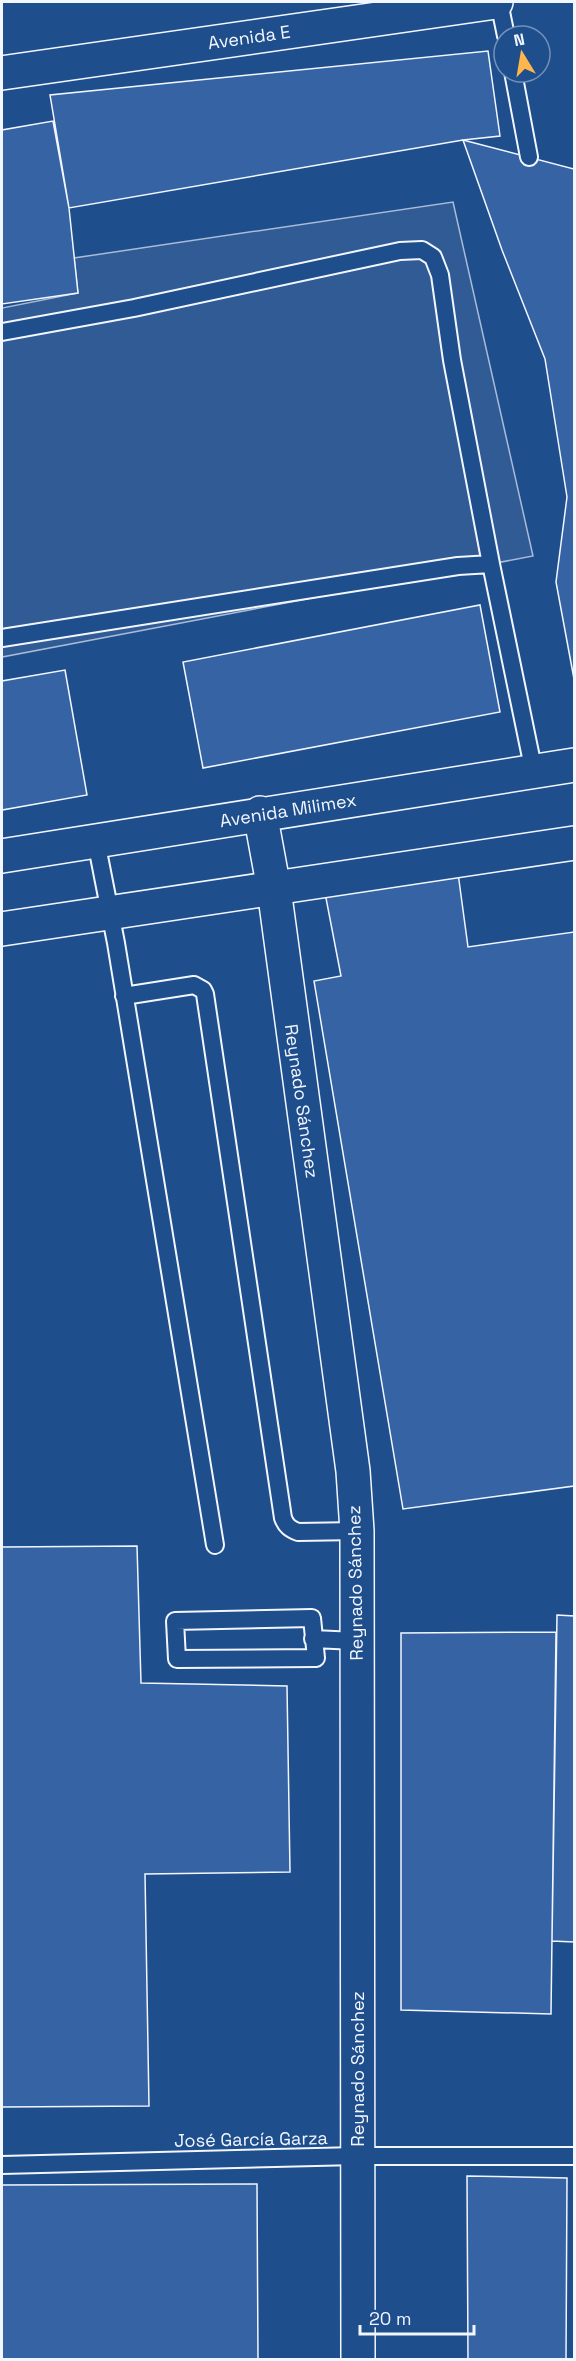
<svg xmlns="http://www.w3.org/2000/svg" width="576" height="2361" font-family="'Space Grotesk',sans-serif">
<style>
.built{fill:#305b95;stroke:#a8bbd7;stroke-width:1.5}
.building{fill:#3563a3;stroke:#f2f6ff;stroke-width:1.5}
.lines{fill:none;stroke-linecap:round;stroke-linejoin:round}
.lane-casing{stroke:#f2f6ff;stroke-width:20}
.street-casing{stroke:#f2f6ff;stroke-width:36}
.secondary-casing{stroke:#f2f6ff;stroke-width:36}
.lane{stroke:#1f4e8c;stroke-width:16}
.street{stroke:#1f4e8c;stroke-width:33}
.secondary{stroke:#1f4e8c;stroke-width:33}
.labels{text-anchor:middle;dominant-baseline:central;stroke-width:4.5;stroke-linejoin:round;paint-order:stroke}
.street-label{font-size:18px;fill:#f2f6ff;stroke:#1f4e8c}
</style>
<rect width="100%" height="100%" fill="#1f4e8c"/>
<!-- built -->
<path class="built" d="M453,202L533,556L2,657V308L78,293L74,258Z"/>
<!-- building -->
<path class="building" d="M488,51L500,136L463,140L69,208L50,95Z
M53,121L69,208L78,293L2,304V130Z
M463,140L574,169V679L556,582L567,497L545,359L502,250Z
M480,605L500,712L203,768L183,662Z
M65,670L87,795L2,810V681Z
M458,873L468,947L574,932V1486L403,1509L314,981L341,976L325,893Z
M137,1546L141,1683L287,1686L290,1872L145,1874L149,2106L2,2107V1547Z
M557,1615L574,1616V1942L552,1941Z
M556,1632L551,2014L401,2010V1633Z
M467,2176L567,2178L566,2360H468Z
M257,2184L258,2360H2V2185Z"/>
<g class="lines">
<defs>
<path id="lane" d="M499,2L506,36
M513,72L529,157
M2,332L134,308L400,251L422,250L433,257L440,275L452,360L491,564
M2,638L458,566L491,564L534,772
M96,841L116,943L215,1545
M124,996L194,985L203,990L205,994L283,1518C286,1526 290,1529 298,1532L357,1531
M312,1618L316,1658L177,1659L175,1621Z
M313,1639L356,1641
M2,2165L357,2156H574"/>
<path id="street" d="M260,813L274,889L353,1471L357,1531L358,2360
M2,856L574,765
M2,929L574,843"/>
<path id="secondary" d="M2,73L496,2"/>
</defs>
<!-- lane casing -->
<use href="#lane" class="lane-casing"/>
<!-- street casing -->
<use href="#street" class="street-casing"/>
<!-- secondary casing -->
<use href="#secondary" class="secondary-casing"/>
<!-- lane -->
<use href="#lane" class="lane"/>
<!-- street -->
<use href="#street" class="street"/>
<!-- secondary -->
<use href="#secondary" class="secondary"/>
</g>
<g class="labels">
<!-- street labels -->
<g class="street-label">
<text transform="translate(249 37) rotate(-8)">Avenida E</text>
<text transform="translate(288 810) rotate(-9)">Avenida Milimex</text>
<text transform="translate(302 1101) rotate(82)">Reynado Sánchez</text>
<text transform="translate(355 1583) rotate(-91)">Reynado Sánchez</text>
<text transform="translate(357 2069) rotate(-90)">Reynado Sánchez</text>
<text transform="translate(251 2139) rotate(-1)">José García Garza</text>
</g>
</g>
<!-- border -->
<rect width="576" height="2361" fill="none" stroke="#f2f6ff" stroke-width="6"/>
<!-- north arrow -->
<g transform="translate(522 54) rotate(349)"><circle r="28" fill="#1f4e8c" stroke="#7391ba" stroke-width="1.5"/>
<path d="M0-4.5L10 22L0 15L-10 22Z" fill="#ffb74d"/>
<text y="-9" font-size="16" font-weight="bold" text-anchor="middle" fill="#f2f6ff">N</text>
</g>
<!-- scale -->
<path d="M360 2325v9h114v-9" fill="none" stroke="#f2f6ff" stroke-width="3"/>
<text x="369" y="2325" font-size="18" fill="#f2f6ff" stroke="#1f4e8c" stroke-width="4.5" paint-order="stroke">20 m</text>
</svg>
